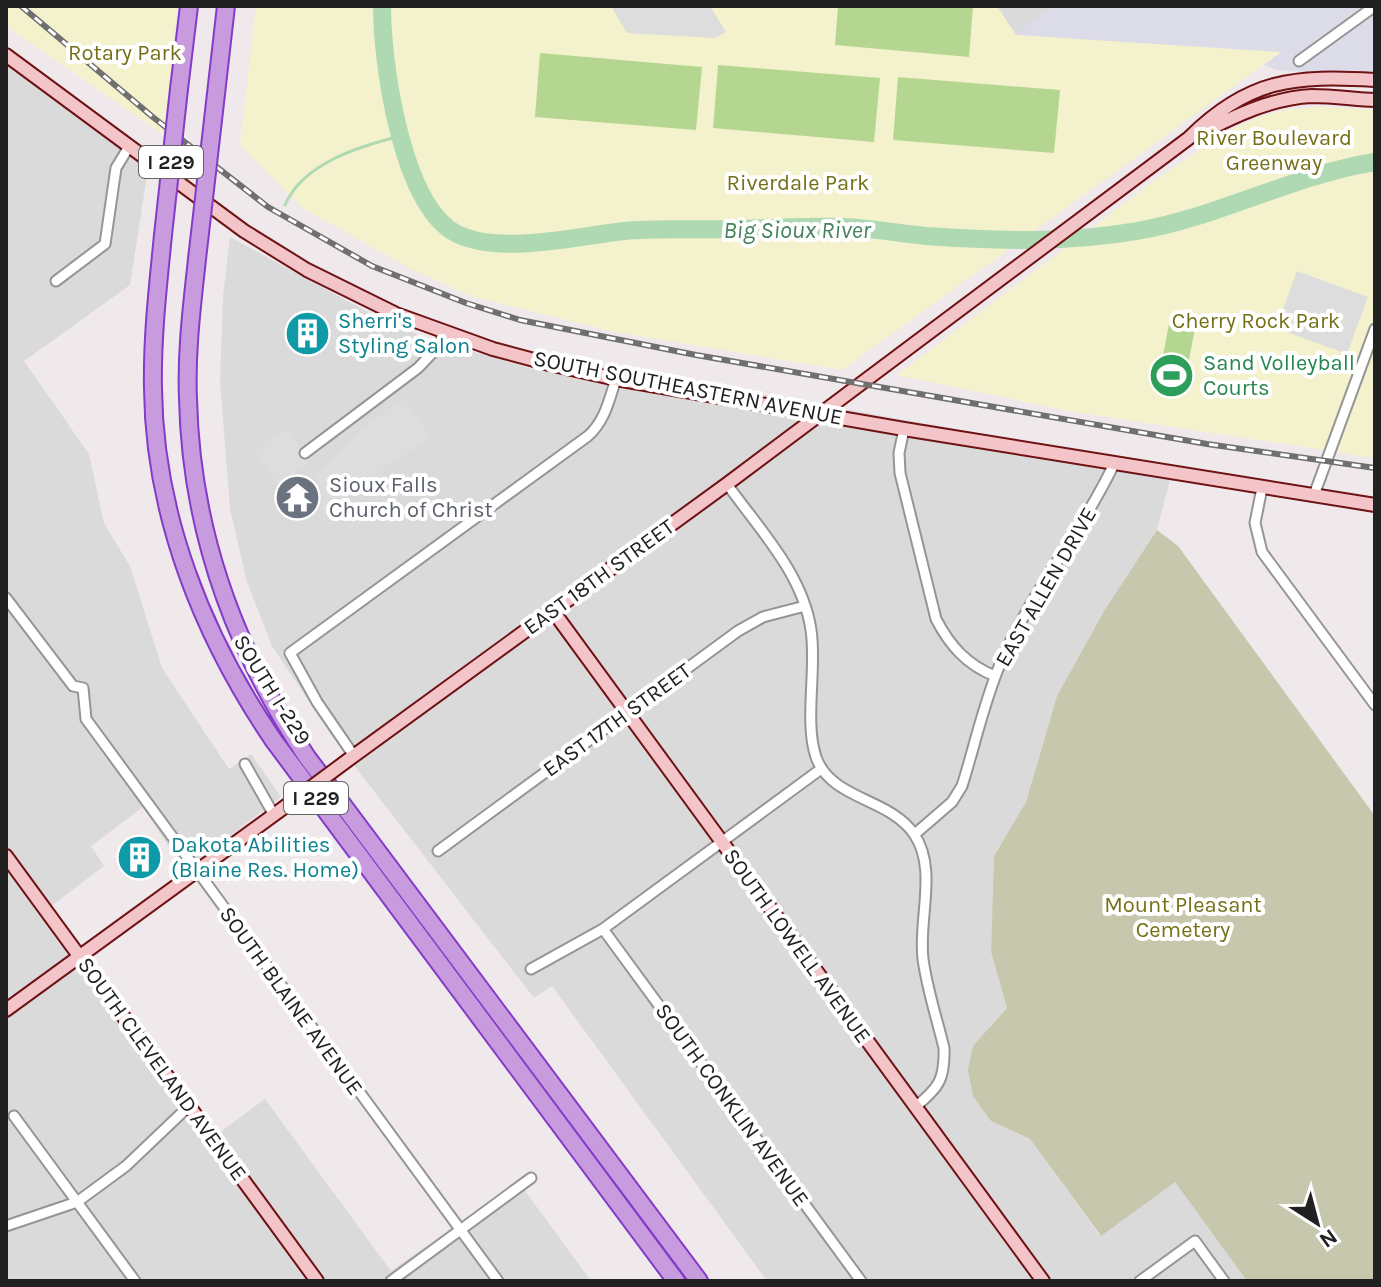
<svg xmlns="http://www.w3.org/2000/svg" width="1381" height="1287" font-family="Karla,sans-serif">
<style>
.residential{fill:#dbdadb}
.industrial{fill:#dcdbe8}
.cemetery{fill:#c6c7ac}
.park{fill:#f4f2cc}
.pitch{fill:#b5d690}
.parking{fill:#ddd}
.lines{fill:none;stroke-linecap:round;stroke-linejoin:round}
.stream{stroke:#aed9b2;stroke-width:3}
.river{stroke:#aed9b2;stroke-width:18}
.street-casing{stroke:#959595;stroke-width:13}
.secondary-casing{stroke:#6e1214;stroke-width:16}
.highway-casing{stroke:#843bc8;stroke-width:20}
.street{stroke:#fff;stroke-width:9}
.secondary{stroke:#f3c4c8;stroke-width:12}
.highway{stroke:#c89ade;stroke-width:16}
.rail-casing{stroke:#6f6f6f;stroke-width:6}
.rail{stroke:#fff;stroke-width:3;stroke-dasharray:9;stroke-linecap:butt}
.secondary-bridge-casing{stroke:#6e1214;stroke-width:16;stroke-linecap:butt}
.highway-bridge-casing{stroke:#843bc8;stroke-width:20;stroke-linecap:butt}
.secondary-bridge{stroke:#f3c4c8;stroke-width:12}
.highway-bridge{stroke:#c89ade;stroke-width:16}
.labels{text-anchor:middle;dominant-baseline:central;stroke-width:8;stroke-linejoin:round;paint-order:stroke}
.shield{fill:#fff;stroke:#646464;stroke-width:2}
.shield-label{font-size:20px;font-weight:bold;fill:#212121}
.park-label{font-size:22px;fill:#757018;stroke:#fff}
.culture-label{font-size:22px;fill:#0d838f;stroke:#fff;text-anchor:start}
.leisure-label{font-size:22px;fill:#27864d;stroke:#fff;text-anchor:start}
.street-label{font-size:22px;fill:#212121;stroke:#fff}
.worship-label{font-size:22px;fill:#5b616d;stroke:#fff;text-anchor:start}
.water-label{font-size:24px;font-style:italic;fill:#46825b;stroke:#fff}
</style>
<rect width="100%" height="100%" fill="#f0e9ec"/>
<!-- residential -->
<path class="residential" d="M997,6H1056L1015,35Z
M6,58L149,163L130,285L24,361L89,454L104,523L130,566L162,668L229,769L251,754L281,797L184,871L143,807L91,846L104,866L50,907L216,1135L265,1099L391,1271L518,1181L591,1281H6Z
M230,237L366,311L421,336L539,371L548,356L1173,468L1157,530L1104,611L1057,696L1026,802L994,856L991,952L1007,1008L991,1025V1121L1030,1139L1100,1236L1175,1182L1247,1281H767L552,986L534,998L339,746L272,646L247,582L230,509L220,381L223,296Z"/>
<!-- industrial -->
<path class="industrial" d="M1056,6H1375V77L1276,70L1264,65L1280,53L1015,35Z"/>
<!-- cemetery -->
<path class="cemetery" d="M1157,530L1178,546L1375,816V1281H1247L1175,1182L1101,1236L1030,1139L991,1121L973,1096L968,1070L973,1046L1007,1008L991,952L994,856L1026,802L1057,696L1104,611Z"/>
<!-- park -->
<path class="park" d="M6,6H177L164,135L6,26Z
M256,6H997L1016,35L1281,52L842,370L614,332L474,297L411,269L303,208L240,145Z
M1325,107L1375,110V458L1069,411L897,375L1150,184L1214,140L1234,128L1263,116L1289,109Z"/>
<!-- pitch -->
<path class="pitch" d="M838,6H973L969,57L835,45Z
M540,53L702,67L696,130L535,117Z
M718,65L880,78L874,142L713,128Z
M898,77L1060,90L1054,153L893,140Z
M1170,319L1196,323L1184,386L1158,381Z"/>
<!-- parking -->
<path class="parking" d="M611,6H710L726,32L715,38L627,33Z
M1297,271L1368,297L1347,354L1276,328Z
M403,398L432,437L366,480L323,515L320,509L325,495L315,476L361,429Z
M287,429L310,461L278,486L255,450Z"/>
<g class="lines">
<!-- stream -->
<path class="stream" d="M285,205C303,163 360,146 401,136"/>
<!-- river -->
<path class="river" d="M382,6C382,63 401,198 452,231C493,257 577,236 624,231C658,228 693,230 727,229C765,229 804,226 842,227C870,228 898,233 926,236C997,241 1068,243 1137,231C1219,217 1293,175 1375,162"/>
<defs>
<path id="street" d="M1299,61L1375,6
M56,281L105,244L116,168L130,145
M904,429L899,453L900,473L936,619C950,646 967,665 995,676
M305,453L418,368L438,347L445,332
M727,484C759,529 803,574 811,630C817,668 804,722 816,757C831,800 890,798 914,834C938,869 918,919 923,959C927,989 937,1019 944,1048C945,1079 939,1088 915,1107
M1262,488L1255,523L1262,552L1375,705
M1314,495L1375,329
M6,598L73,686L83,688L86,719L498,1281
M354,756L317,702L290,653L588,436C605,421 609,400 616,379
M245,764L274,815
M915,834L952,802L962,786C975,745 984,701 1001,662C1031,592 1081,533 1114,464
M438,851L738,631L763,617L805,606
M603,929L861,1281
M531,969L603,929L821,769
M14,1116L135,1281
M6,1226L77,1202L126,1166L189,1106
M391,1281L531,1178
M1140,1281L1195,1241L1224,1281"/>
<path id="secondary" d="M6,55L244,231L307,270L396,314L493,349L549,364L616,379L904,429L1375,505
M1199,134C1235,116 1271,98 1312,96C1333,96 1354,99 1375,100
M553,611L1043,1281
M348,760L727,484L1189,138C1248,79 1295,75 1375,80
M6,856L317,1281
M6,1010L286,806"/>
<path id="highway" d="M179,89L189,6
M213,120L226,6
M163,235C158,286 152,337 153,388C154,515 203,637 274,741L676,1281
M197,259C192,306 186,352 188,399C191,530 234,649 307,757L699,1281"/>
</defs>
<!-- street casing -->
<use href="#street" class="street-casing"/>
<!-- secondary casing -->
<use href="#secondary" class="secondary-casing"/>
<!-- highway casing -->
<use href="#highway" class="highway-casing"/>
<!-- street -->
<use href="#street" class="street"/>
<!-- secondary -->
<use href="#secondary" class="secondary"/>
<!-- highway -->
<use href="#highway" class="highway"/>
<defs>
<path id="rail" d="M21,6L154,118L268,207L372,266L466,303L520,320L696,355L1207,444L1375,468"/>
</defs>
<!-- rail casing -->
<use href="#rail" class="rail-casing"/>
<!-- rail -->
<use href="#rail" class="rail"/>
<defs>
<path id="secondary-bridge" d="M286,806L348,760"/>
<path id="highway-bridge" d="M163,235L179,89
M197,259L213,120"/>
</defs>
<!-- secondary-bridge casing -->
<use href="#secondary-bridge" class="secondary-bridge-casing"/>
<!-- highway-bridge casing -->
<use href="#highway-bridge" class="highway-bridge-casing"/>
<!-- secondary-bridge -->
<use href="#secondary-bridge" class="secondary-bridge"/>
<!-- highway-bridge -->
<use href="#highway-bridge" class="highway-bridge"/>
</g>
<!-- icons -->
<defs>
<symbol id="building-disc" viewBox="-11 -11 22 22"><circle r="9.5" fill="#0f9aa8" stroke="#fff"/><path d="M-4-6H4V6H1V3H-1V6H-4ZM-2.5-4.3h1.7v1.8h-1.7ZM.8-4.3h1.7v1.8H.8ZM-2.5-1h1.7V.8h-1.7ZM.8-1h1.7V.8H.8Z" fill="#fff"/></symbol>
<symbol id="stadium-disc" viewBox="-11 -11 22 22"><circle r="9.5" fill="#2e9e5b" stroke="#fff"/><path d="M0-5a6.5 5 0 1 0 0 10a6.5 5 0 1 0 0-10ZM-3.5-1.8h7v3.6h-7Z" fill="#fff"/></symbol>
<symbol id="temple-disc" viewBox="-11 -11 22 22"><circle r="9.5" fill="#6b7280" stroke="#fff"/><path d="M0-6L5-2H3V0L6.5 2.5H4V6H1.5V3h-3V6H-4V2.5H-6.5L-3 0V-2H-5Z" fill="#fff"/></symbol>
</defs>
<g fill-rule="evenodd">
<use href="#building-disc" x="282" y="308" width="51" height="51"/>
<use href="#stadium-disc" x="1146" y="350" width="51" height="51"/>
<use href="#temple-disc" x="272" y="472" width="51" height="51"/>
<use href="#building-disc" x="114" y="832" width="51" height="51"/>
</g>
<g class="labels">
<!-- shield labels -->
<g class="shield">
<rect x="139" y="146" width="64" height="32" rx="6"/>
<rect x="284" y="782" width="64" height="32" rx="6"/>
</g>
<g class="shield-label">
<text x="171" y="162">I 229</text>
<text x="316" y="798">I 229</text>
</g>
<!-- park labels -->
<g class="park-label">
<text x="125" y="53">Rotary Park</text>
<text x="1274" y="138">River Boulevard<tspan x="1274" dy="25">Greenway</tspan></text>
<text x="798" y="183">Riverdale Park</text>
<text x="1256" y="321">Cherry Rock Park</text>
<text x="1183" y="905">Mount Pleasant<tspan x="1183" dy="25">Cemetery</tspan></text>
</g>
<!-- culture labels -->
<g class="culture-label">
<text x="338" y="321">Sherri's<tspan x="338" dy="25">Styling Salon</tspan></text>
<text x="171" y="845">Dakota Abilities<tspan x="171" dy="25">(Blaine Res. Home)</tspan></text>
</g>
<!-- leisure labels -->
<g class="leisure-label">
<text x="1203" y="363">Sand Volleyball<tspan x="1203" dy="25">Courts</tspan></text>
</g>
<!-- street labels -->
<g class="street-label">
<text transform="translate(688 388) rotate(11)">SOUTH SOUTHEASTERN AVENUE</text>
<text transform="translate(599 577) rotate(-36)">EAST 18TH STREET</text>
<text transform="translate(1046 587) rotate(-60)">EAST ALLEN DRIVE</text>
<text transform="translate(272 690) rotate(58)">SOUTH I-229</text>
<text transform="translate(617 720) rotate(-36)">EAST 17TH STREET</text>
<text transform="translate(797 946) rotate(54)">SOUTH LOWELL AVENUE</text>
<text transform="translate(291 1001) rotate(54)">SOUTH BLAINE AVENUE</text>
<text transform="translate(162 1069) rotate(54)">SOUTH CLEVELAND AVENUE</text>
<text transform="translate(732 1105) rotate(54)">SOUTH CONKLIN AVENUE</text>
</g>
<!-- worship labels -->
<g class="worship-label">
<text x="329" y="485">Sioux Falls<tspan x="329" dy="25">Church of Christ</tspan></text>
</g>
<!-- water labels -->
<g class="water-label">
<text x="797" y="230">Big Sioux River</text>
</g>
</g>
<!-- border -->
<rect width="1381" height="1287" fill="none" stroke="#212121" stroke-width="16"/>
<!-- north arrow -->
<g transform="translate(1317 1223) rotate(144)" stroke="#ffffff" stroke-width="6" paint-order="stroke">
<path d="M0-6L14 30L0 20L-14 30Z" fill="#212121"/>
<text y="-12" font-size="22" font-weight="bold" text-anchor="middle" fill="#212121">N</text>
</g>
</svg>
